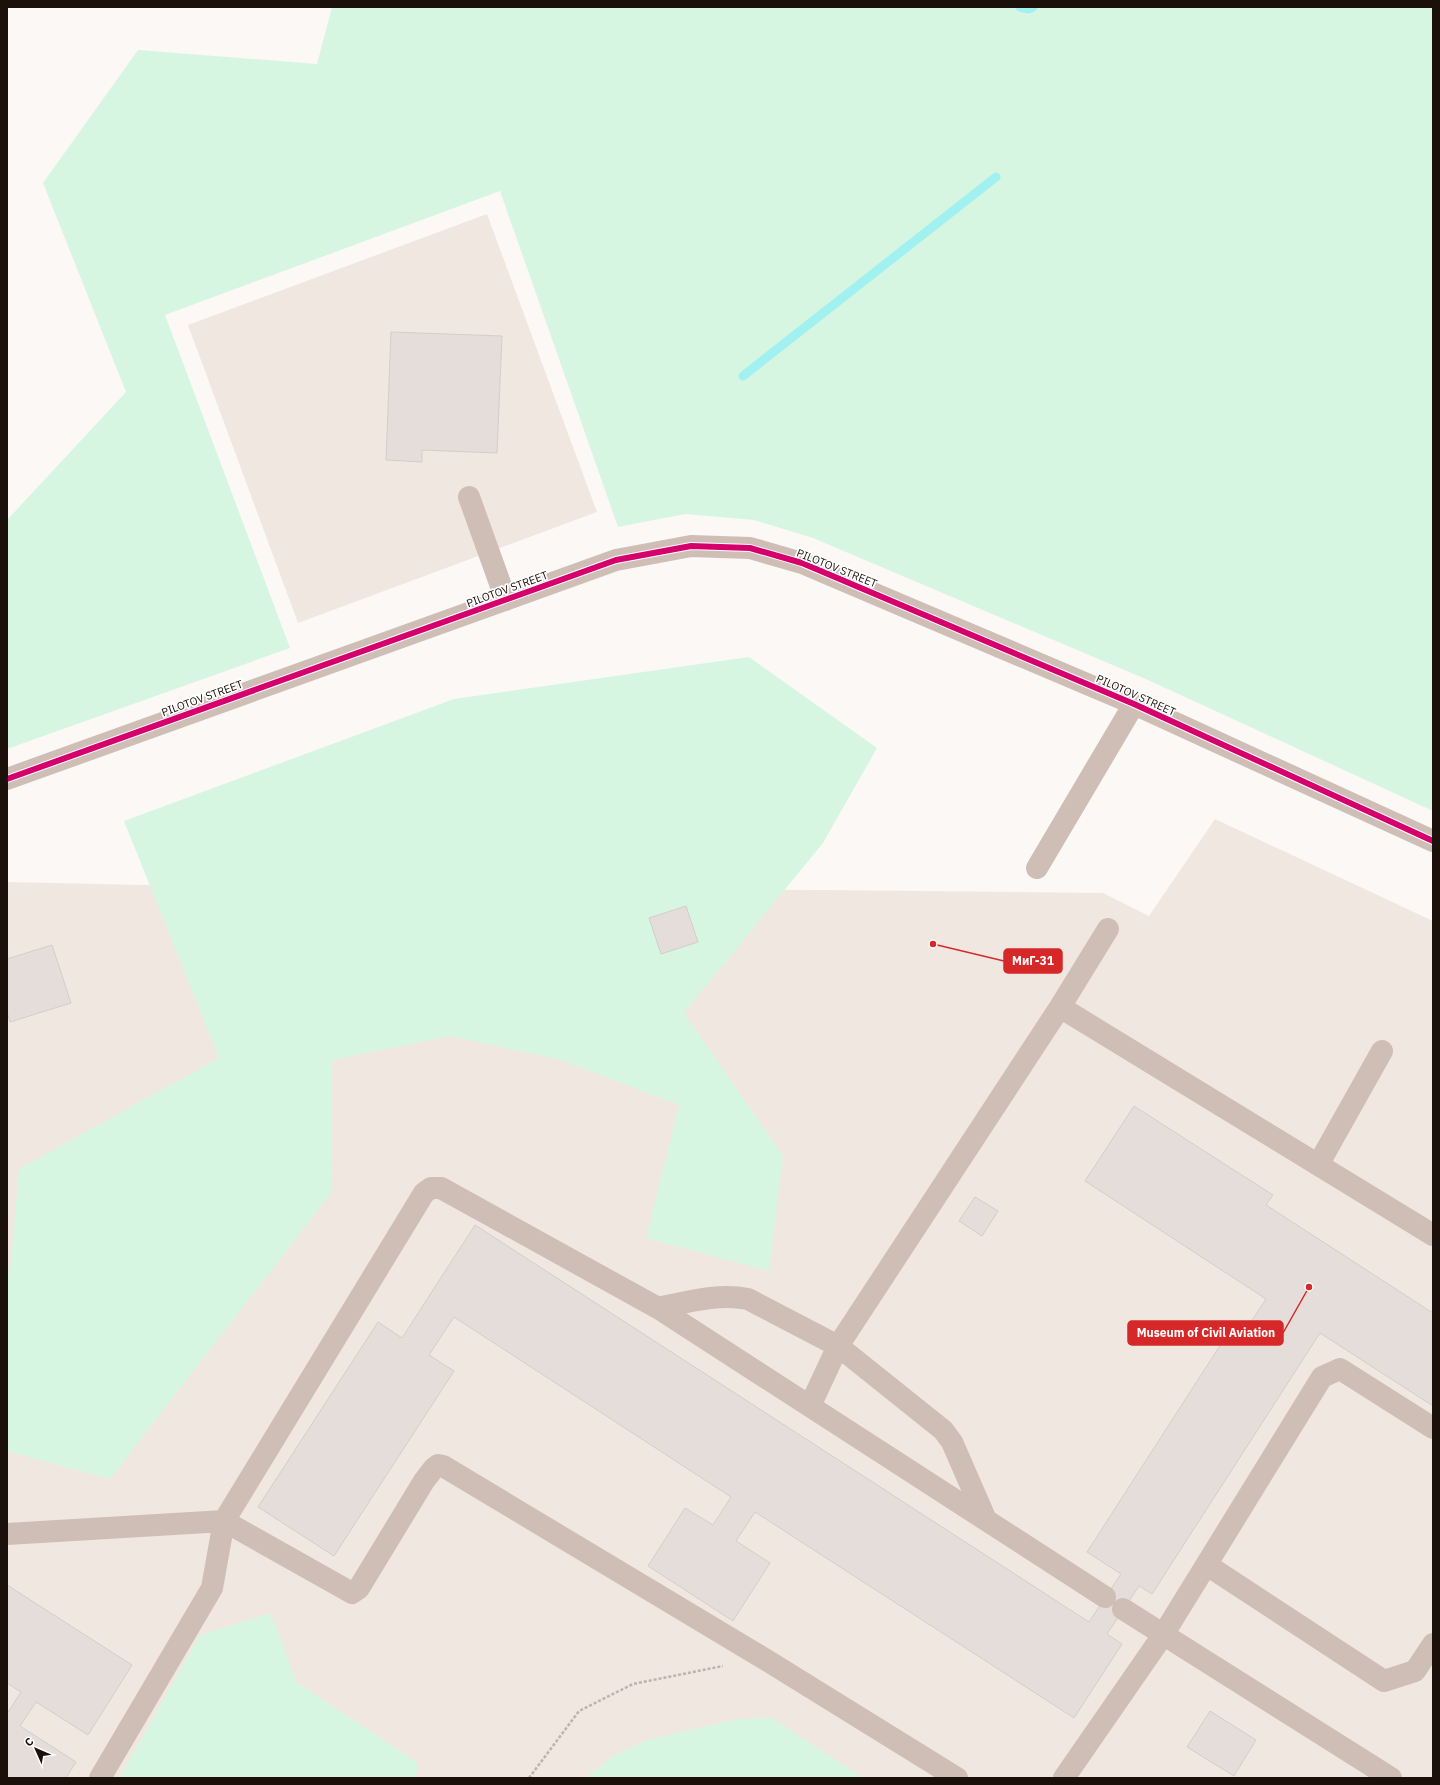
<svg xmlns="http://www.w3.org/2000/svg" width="1440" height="1785" font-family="'IBM Plex Sans',sans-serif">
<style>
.built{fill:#f1e7e1}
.green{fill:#d7f6e2}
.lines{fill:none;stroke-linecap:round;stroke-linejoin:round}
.stream{stroke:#a1f1f1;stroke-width:9}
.building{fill:#e5ddda;stroke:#d4cdc9}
.path{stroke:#bdb2ad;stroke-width:2.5;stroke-dasharray:3 2;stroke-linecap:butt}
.minor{stroke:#cfbeb5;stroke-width:22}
.cycleway-casing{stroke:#fff;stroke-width:8}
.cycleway{stroke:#d6006c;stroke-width:6}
.labels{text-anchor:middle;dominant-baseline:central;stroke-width:3.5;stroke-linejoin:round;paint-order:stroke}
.street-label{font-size:11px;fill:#1b100a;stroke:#fff}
.leader{fill:none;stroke:#d62828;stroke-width:1.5}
.callout-dot{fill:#d62828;stroke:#fff;stroke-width:1.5}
.callout{fill:#d62828;stroke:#d62828;stroke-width:1.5}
.callout-label{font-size:12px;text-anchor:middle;font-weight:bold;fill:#fff}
</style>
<rect width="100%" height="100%" fill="#fbf8f6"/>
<!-- built -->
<path class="built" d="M487,214L597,512L298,623L188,325Z
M1215,819L1433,921V1778H7V882L234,887L821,890L1103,893L1149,916Z"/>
<!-- green -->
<path class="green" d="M332,7H1433V811L1148,680L813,538L754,520L685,514L618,527L500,191L165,315L290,648L7,749V520L126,392L43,183L138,50L317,64Z
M749,657L877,748L823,843L684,1013L783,1156L769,1271L646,1238L679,1105L561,1060L450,1036L332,1060L331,1193L110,1479L7,1451V1274L10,1271L19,1169L219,1058L124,821L454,699Z
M271,1613L296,1682L418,1763L415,1778H119L200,1635Z
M772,1718L863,1778H586L613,1756L647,1740L738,1719Z"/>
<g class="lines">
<!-- stream -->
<path class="stream" d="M1020,7L1029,9L1033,7
M743,376L996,177"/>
</g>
<!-- building -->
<path class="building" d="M391,332L502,336L497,453L422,450V462L386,460Z
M686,906L698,942L661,954L649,918Z
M52,945L71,1003L10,1022L7,1012V959Z
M1134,1106L1273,1195L1266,1205L1433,1313V1406L1320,1333L1152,1594L1139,1586L1107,1634L1122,1644L1074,1718L755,1512L736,1541L770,1563L733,1621L648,1566L685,1508L713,1525L731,1497L454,1317L429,1355L454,1371L334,1556L258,1507L378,1322L402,1338L475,1225L1089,1622L1121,1574L1087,1552L1230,1330L1241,1337L1266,1299L1085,1181Z
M975,1197L998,1211L982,1236L959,1221Z
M7,1585L132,1665L88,1735L36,1702L20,1726L76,1762L66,1778H7V1714L21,1692L7,1683Z
M1210,1711L1256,1740L1234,1776L1187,1747Z"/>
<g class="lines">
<!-- path -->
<path class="path" d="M529,1778L579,1711L633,1684L723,1666"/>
<!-- minor -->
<path class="minor" d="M469,497L506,600
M7,779L616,560L691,546L750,548L802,563L1134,704L1433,841
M1037,868L1134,704
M1060,1007L1433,1235
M1318,1165L1382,1051
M658,1308C688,1302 718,1293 748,1299L838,1346L943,1430L952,1442L986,1520
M810,1406L838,1346L1060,1007L1108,929
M7,1534L224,1521L352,1593L359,1588L424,1481L434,1468L438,1465L443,1466L763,1658L957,1778
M1207,1565L1384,1681L1415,1671L1433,1644
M1123,1609L1391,1778
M100,1778L212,1588L224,1521L424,1193L431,1188H441L658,1308L1105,1597
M1064,1778L1163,1635L1322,1377L1340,1369L1433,1428"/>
<defs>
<path id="cycleway" d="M7,779L616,560L691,546L750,548L802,563L1134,704L1433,841"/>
</defs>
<!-- cycleway casing -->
<use href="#cycleway" class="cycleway-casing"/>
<!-- cycleway -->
<use href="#cycleway" class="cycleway"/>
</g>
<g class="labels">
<!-- street labels -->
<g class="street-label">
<text transform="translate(837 568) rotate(22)">PILOTOV STREET</text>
<text transform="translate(507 589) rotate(-20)">PILOTOV STREET</text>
<text transform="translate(1136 695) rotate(24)">PILOTOV STREET</text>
<text transform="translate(202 698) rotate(-20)">PILOTOV STREET</text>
</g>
</g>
<!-- callouts -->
<path class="leader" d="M933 944L1004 961M1309 1287L1283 1333"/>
<g class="callout-dot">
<circle cx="933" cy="944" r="4"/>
<circle cx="1309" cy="1287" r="4"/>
</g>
<g class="callout">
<rect x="1004" y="949" width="58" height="24" rx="4"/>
<rect x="1128" y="1321" width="155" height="24" rx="4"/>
</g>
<g class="callout-label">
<text x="1033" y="965">МиГ-31</text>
<text x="1206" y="1337">Museum of Civil Aviation</text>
</g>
<!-- border -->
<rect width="1440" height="1785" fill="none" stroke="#1b100a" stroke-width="16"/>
<!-- north arrow -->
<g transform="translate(36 1749) rotate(315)" stroke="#ffffff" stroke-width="3" paint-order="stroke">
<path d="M0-3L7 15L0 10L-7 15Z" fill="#1b100a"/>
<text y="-6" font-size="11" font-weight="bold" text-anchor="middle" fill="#1b100a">С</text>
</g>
</svg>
